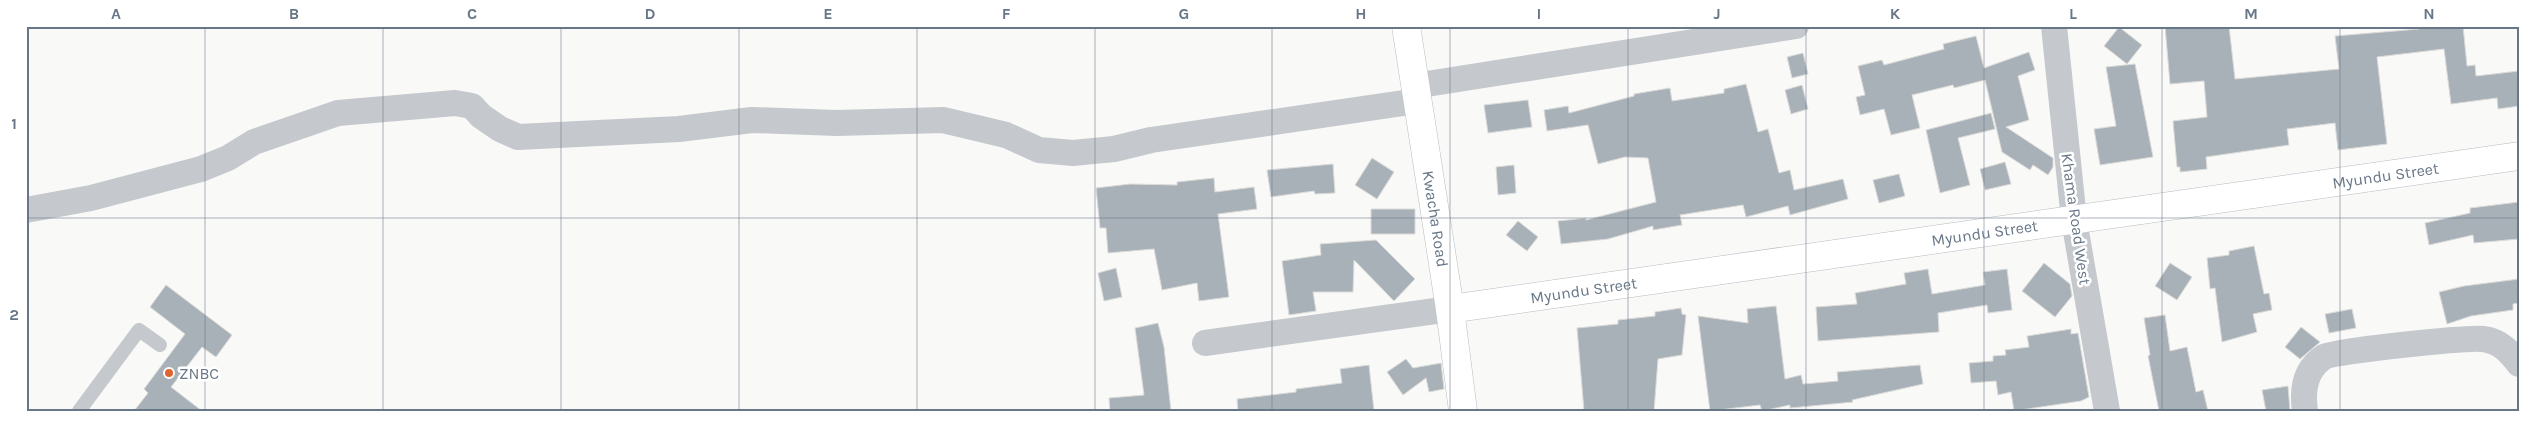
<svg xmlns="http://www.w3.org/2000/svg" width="2545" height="437" font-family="Karla,sans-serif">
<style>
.building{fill:#a9b1b8;stroke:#dbdbd9}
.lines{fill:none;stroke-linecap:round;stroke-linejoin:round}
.secondary-casing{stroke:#b7bcc1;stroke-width:29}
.lane{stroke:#c5c8cc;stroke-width:14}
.street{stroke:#c5c8cc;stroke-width:26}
.secondary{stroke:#fff;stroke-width:28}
.grid{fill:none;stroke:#687787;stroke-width:1;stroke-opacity:0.55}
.poi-dot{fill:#e1652f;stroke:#fff;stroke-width:2}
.labels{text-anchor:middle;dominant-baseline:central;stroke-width:5;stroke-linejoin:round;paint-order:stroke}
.street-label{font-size:16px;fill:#687787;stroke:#fff}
.poi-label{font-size:16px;fill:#687787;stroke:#fff;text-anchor:start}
.neatline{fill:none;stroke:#687787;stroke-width:2}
.grid-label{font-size:16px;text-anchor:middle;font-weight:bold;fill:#687787}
</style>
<rect width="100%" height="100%" fill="#f9f9f7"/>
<!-- building -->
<path class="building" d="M2165,26H2229L2235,79L2339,69L2335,36L2419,29V26H2463L2467,66L2475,65L2476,76L2519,71V106L2498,109L2497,98L2451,104L2444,49L2377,57L2387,144L2338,150L2335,123L2287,129L2289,145L2206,157L2207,169L2180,172V167H2177L2173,121L2207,117L2204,81L2170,84Z
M2119,27L2142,45L2127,64L2104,46Z
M1976,36L1984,68L2029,52L2035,70L2018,76L2029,120L2006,127L2053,158V167L2048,175L2033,165L2030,170L2002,152L1985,80L1954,88L1953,85L1912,95L1920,128L1891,135L1884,109L1860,115L1856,97L1865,95L1858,66L1882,60L1884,65L1944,49L1943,44Z
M1803,53L1808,74L1792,78L1787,57Z
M2135,64L2153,157L2100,165L2094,129L2116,126L2106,67Z
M1746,84L1758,132L1768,129L1779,173L1790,170L1794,190L1843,179L1848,199L1790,215L1788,206L1746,217L1743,205L1680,215L1682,225L1653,230V226L1608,239L1561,244L1558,221L1586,218V220L1656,202L1648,158L1625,157L1598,164L1588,125L1547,131L1544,110L1568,106L1569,113L1634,96V94L1670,88L1672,101L1724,93V89Z
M1802,85L1808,109L1791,114L1785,90Z
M1528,100L1532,127L1488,133L1484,105Z
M1991,113L1995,129L1958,138L1970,185L1940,193L1926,130Z
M1372,158L1394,172L1377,199L1355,185Z
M2005,162L2011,184L1985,190L1980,169Z
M1333,164L1335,193L1315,194L1314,191L1271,197L1267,170Z
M1514,165L1516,193L1498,195L1496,167Z
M1899,174L1905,196L1879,203L1873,180Z
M1214,178L1215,192L1254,187L1257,209L1218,214L1229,297L1199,301L1197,283L1162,290L1154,249L1108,253L1106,228H1100L1096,188L1130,184L1177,185V182Z
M2519,202V239L2474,243L2473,235L2429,245L2425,223L2470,213V208Z
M1371,209H1415V234H1371Z
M1518,221L1538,237L1527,251L1506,235Z
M1376,240L1415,279L1394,301L1354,260L1353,292H1313L1316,311L1289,315L1282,261L1321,255L1320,244Z
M2254,246L2264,294L2269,293L2272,310L2253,314L2257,332L2222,342L2215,288L2210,289L2207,258L2229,255V251Z
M2044,263L2070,284L2072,296L2055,317L2022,291Z
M2170,263L2192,277L2177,300L2155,286Z
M1116,268L1122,297L1104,301L1098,273Z
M1928,269L1932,294L1985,285L1983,272L2007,269L2012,310L1988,313L1987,305L1938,313L1939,332L1818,341L1816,307L1857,304L1855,293L1906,284L1904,273Z
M2519,279V303L2513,304V310L2471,316L2447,324L2439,292L2464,286Z
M166,285L232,335L216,357L202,347L171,387L202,411H134L148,393L144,389L185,334L150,307Z
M1776,306L1785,379L1801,375L1803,384L1838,381L1837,372L1920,365L1923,384L1852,400L1853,402L1790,408V405L1762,411L1760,405L1710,411L1698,316L1748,323L1747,309Z
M1681,308L1682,314L1686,315L1682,355L1658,359L1654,411H1584L1577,328L1618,324V320L1655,316V312Z
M2352,309L2356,328L2329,333L2325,314Z
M2165,315L2170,351L2187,347L2196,392L2203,390L2208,411H2159L2148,356L2150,355L2144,318Z
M1158,323L1164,347L1171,411H1110L1109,398L1144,395L1135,328Z
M2301,327L2320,342L2300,359L2285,347Z
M2071,329V334L2078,333L2089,397L2081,401L2014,411L2011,392L1998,395L1996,381L1971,383L1969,363L1993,361V356L2006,355L2005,350L2029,347L2027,336Z
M1406,359L1413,368L1441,363L1444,389L1429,392L1426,378L1403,395L1387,372Z
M1369,365L1374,411H1238L1237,399L1296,392V389L1342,383L1340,369Z
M2288,386L2290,411H2266L2262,390Z"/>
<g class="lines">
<defs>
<g id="secondary">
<path id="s1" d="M1406,26L1450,309L1463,411"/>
<path id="s2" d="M1450,309L2519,156"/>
</g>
</defs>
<!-- secondary casing -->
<use href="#secondary" class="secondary-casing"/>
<!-- lane -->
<path class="lane" d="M79,411L139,330L160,345"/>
<!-- street -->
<path class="street" d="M2054,26L2074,220L2107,411
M1414,86L1796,26
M26,210L91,198L201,169L228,158L254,142L338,113L455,103L472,106L481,116L500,129L518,137L679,129L752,120L837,123L943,120L1006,135L1039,150L1073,153L1114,149L1151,140L1417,101
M1205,343L1450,309
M2305,411C2302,390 2305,369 2324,357C2334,351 2468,337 2483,339C2500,341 2510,352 2519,364"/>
<!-- secondary -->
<use href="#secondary" class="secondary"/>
</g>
<!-- grid -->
<path class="grid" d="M205,26V411M383,26V411M561,26V411M739,26V411M917,26V411M1095,26V411M1272,26V411M1450,26V411M1628,26V411M1806,26V411M1984,26V411M2162,26V411M2340,26V411M26,218H2519"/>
<!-- markers -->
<circle class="poi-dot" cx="169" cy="373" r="5"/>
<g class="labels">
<!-- street labels -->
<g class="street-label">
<text stroke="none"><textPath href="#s2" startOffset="945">Myundu Street</textPath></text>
<text stroke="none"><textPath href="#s1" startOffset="195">Kwacha Road</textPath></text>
<text transform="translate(2076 219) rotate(82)">Khama Road West</text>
<text stroke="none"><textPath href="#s2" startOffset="540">Myundu Street</textPath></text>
<text stroke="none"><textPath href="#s2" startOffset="135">Myundu Street</textPath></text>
</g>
<!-- poi labels -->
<g class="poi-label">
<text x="179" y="373">ZNBC</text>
</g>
</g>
<!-- border -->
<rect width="2545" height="437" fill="none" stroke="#ffffff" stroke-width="55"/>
<rect x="28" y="28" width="2490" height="382" class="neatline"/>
<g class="grid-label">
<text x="116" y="19">A</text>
<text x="294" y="19">B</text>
<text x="472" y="19">C</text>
<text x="650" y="19">D</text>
<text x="828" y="19">E</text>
<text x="1006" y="19">F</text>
<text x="1184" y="19">G</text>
<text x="1361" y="19">H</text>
<text x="1539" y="19">I</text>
<text x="1717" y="19">J</text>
<text x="1895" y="19">K</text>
<text x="2073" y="19">L</text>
<text x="2251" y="19">M</text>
<text x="2429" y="19">N</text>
<text x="14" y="129">1</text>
<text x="14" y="320">2</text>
</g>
</svg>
